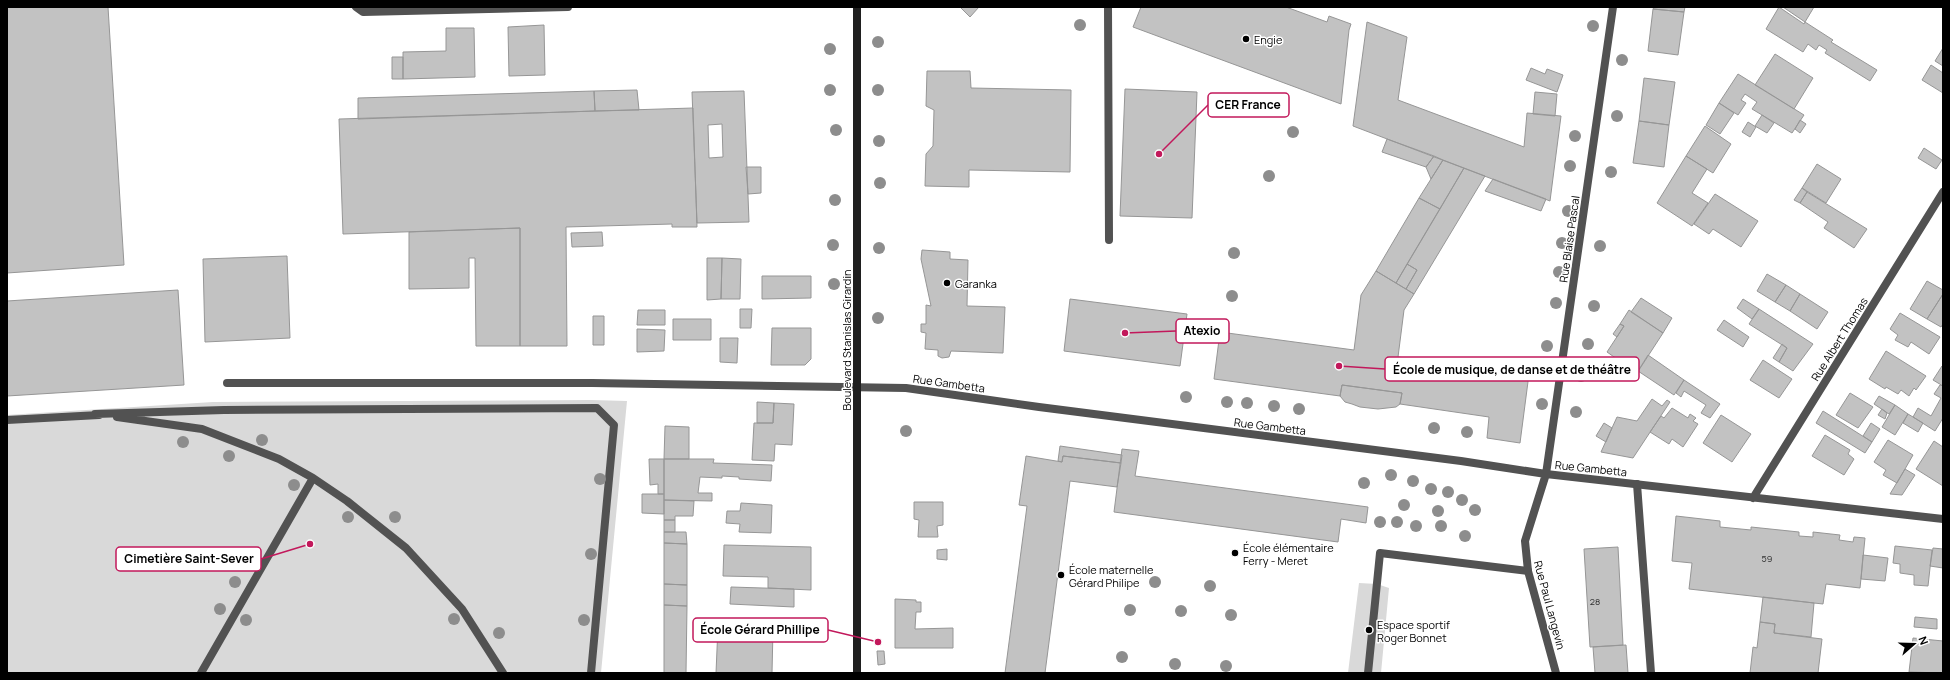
<svg xmlns="http://www.w3.org/2000/svg" width="1950" height="680" font-family="Manrope,sans-serif">
<style>
.green{fill:#d9d9d9}
.building{fill:#c2c2c2;stroke:#969696;fill-rule:evenodd}
.lines{fill:none;stroke-linecap:round;stroke-linejoin:round}
.lane{stroke:#525252;stroke-width:8}
.street{stroke:#525252;stroke-width:8}
.secondary{stroke:#1f1f1f;stroke-width:8}
.tree{fill:#8d8d8d}
.poi-dot{fill:#000;stroke:#fff;stroke-width:1.5}
.labels{text-anchor:middle;dominant-baseline:central;stroke-width:3;stroke-linejoin:round;paint-order:stroke}
.number-label{font-size:9px;fill:#303030}
.poi-label{font-size:11px;fill:#000;stroke:#fff;text-anchor:start}
.street-label{font-size:11px;fill:#000;stroke:#fff}
.leader{fill:none;stroke:#c2185b;stroke-width:1.5}
.callout-dot{fill:#c2185b;stroke:#fff;stroke-width:1.5}
.callout{fill:#fff;stroke:#c2185b;stroke-width:1.5}
.callout-label{font-size:12px;text-anchor:middle;font-weight:bold;fill:#000}
</style>
<rect width="100%" height="100%" fill="#fff"/>
<!-- green -->
<path class="green" d="M591,400L627,401L601,673H7V415L213,402Z
M1359,583L1377,584L1389,588L1381,673H1348Z"/>
<!-- building -->
<path class="building" d="M7,7H108L124,265L7,273Z
M960,7H979L970,17Z
M1141,7H1286L1327,22L1329,16L1351,24L1349,30L1341,104L1133,27Z
M1654,7H1685L1684,12L1653,9Z
M1779,7L1804,24L1805,22L1833,40L1831,42L1877,70L1870,81L1825,53L1827,50L1819,45L1816,50L1808,44L1803,52L1766,29Z
M1783,7H1814L1805,22Z
M1653,9L1684,12L1678,55L1648,51Z
M1367,22L1407,37L1398,100L1524,147L1527,113L1561,116L1550,201L1353,126Z
M544,25L545,75L509,76L508,27Z
M446,28H474L475,77L403,79V52L446,51Z
M1943,48V66L1935,61Z
M1775,54L1813,78L1794,109L1755,85Z
M392,57H403V79H392Z
M1931,65L1943,73V93L1922,80Z
M1531,68L1545,74L1547,69L1563,75L1557,92L1526,80Z
M927,71H970L971,88L1071,90L1070,172L969,170V187L925,186L926,154L933,146L934,110L926,106Z
M1738,74L1804,115L1792,133L1752,109L1757,102L1745,94L1741,100L1746,103L1738,115L1719,103Z
M1644,78L1675,82L1669,125L1639,121Z
M1125,89L1197,92L1192,218L1120,216Z
M637,90L639,110L595,111L594,91Z
M594,91L595,111L358,119V98Z
M744,91L749,222L697,223L692,92ZM722,124L723,157L709,158L708,125Z
M1535,92L1557,94L1555,116L1533,114Z
M1719,103L1734,113L1720,134L1706,125Z
M693,108L697,227H672V224L566,227L567,346H520V228L343,234L339,119Z
M1762,115L1774,123L1767,133L1755,126Z
M1800,120L1806,124L1800,133L1795,129Z
M1639,121L1669,125L1664,167L1633,163Z
M1748,122L1756,127L1750,137L1742,132Z
M1705,126L1731,144L1713,173L1686,156Z
M1387,139L1434,156L1426,167L1382,152Z
M1924,148L1942,160L1936,169L1918,158Z
M1434,156L1443,160L1431,179L1426,167Z
M1686,156L1707,169L1692,193L1708,203L1692,226L1657,203Z
M1443,160L1464,168L1440,209L1419,198Z
M1817,164L1841,179L1826,203L1802,188Z
M746,167H761V193L748,194Z
M1464,168L1485,176L1414,294L1406,289L1417,270L1407,264Z
M1493,179L1546,199L1541,211L1485,191Z
M1802,188L1807,192L1800,203L1794,200Z
M1807,192L1867,229L1854,248L1824,228L1828,222L1800,203Z
M1715,194L1758,221L1741,247L1713,229L1709,234L1694,224Z
M1419,198L1440,209L1396,283L1376,271Z
M520,228V346H476L475,258H469V288L409,289V232Z
M602,232L603,246L572,247L571,233Z
M922,250L950,252V259L968,260L967,306L1005,307L1003,353L951,351L949,357L942,358L938,356V350L925,349L926,333L921,332V324H926V305L931,306L921,259Z
M287,256L290,338L205,342L203,259Z
M707,258H722L721,299L707,300Z
M722,258L741,259L740,299H721Z
M1407,264L1417,270L1406,289L1396,283Z
M1376,271L1414,294L1404,310L1398,357L1529,374L1520,443L1487,438L1489,417L1400,404L1402,393L1342,385L1340,396L1214,379L1220,332L1354,350L1361,295Z
M1767,274L1786,285L1775,302L1757,291Z
M762,276H811V298L762,299Z
M1927,281L1943,290V294L1927,319L1910,309Z
M1786,285L1800,294L1790,311L1775,302Z
M178,290L184,385L7,396V301Z
M1800,294L1828,312L1817,329L1790,311Z
M1943,294V324L1941,327L1927,319Z
M1641,298L1672,318L1663,333L1631,312Z
M1070,299L1187,314L1180,366L1064,351Z
M1743,299L1759,309L1752,319L1737,308Z
M740,309H752L751,328H740Z
M1759,309L1813,344L1793,371L1779,362L1787,348L1749,324Z
M638,310H665V325H637Z
M1629,310L1663,333L1637,373L1607,352L1624,326L1620,324Z
M1900,313L1940,337L1929,354L1911,342L1908,347L1895,340L1898,335L1890,329Z
M593,316H604V345H593Z
M673,319H711V340H673Z
M1724,320L1749,337L1743,347L1717,330Z
M1620,324L1624,326L1617,337L1613,334Z
M772,328H811V359L805,365H771Z
M637,329L665,330L664,351L637,352Z
M720,338H738L737,363L720,362Z
M1782,344L1787,348L1779,362L1773,358Z
M1886,351L1926,376L1916,390L1914,388L1909,396L1901,390L1898,394L1886,387L1885,389L1869,379Z
M1648,355L1684,380L1674,395L1638,371Z
M1763,360L1792,379L1779,398L1750,380Z
M1942,366L1943,367V386L1933,380Z
M1684,380L1720,404L1710,418L1701,413L1706,405L1684,391L1681,397L1676,393Z
M1342,385L1402,393L1400,404L1396,407L1378,409L1360,407L1352,404L1345,402L1340,396Z
M1940,385L1943,386V418L1935,431L1913,417L1918,408L1931,416L1941,398L1934,394Z
M1850,393L1873,407L1858,428L1836,415Z
M1879,396L1895,405L1889,414L1874,404Z
M1652,399L1662,406L1667,400L1670,402L1633,458L1601,452L1617,417L1637,421Z
M757,402L774,403L773,423H757Z
M774,403L794,404L792,445L775,444L774,461L752,460L754,423H773Z
M1895,405L1908,414L1895,435L1882,427Z
M1672,408L1688,418L1690,414L1696,418L1693,421L1698,424L1683,447L1672,439L1669,444L1650,432L1661,416L1664,418Z
M1882,409L1887,413L1885,419L1878,415Z
M1823,411L1872,442L1865,453L1816,423Z
M1908,414L1923,423L1918,432L1903,423Z
M1721,415L1751,434L1732,462L1703,443Z
M1604,423L1612,428L1606,442L1596,436Z
M1871,423L1880,429L1872,442L1863,436Z
M665,426L689,427V459H664Z
M1825,435L1850,450L1848,454L1854,459L1844,475L1812,456Z
M1888,440L1913,455L1897,483L1883,475L1886,470L1874,462Z
M1934,441L1943,447V486L1916,469Z
M1060,446L1122,455L1121,463L1063,456L1062,462L1058,461Z
M1122,449L1139,451L1135,476L1368,507L1366,523L1341,519L1338,542L1114,512Z
M1026,456L1062,462L1063,456L1121,463L1117,487L1070,481L1045,673H1005L1027,506L1019,505Z
M649,459H664V494H658V484L650,485Z
M664,459H714L713,463L772,465L771,481L739,479V477L722,476V478L700,477L698,493H712V501L664,500Z
M1905,469L1915,475L1902,495L1890,494Z
M642,494H664V514L642,513Z
M664,500L694,501L693,516H675V520H664Z
M914,502H943V525L937,526L938,537H918L919,520L914,519Z
M741,503L772,505L771,533L739,532L740,524L726,523L727,511H740Z
M1676,516L1720,521V527L1751,530V527L1799,532V536L1813,537V532L1840,535L1839,540L1853,542L1854,537L1865,538L1860,588L1826,584L1823,604L1689,589L1692,563L1672,561Z
M664,520H675V532H664Z
M664,532H686L687,544L664,543Z
M664,543L687,544V585L664,584Z
M724,545L811,547V590L768,588V577L723,576Z
M1895,546L1932,550L1928,586L1914,585V575L1900,573V564L1893,563Z
M1618,547L1623,645L1590,647L1584,549Z
M1933,548L1943,549V568L1930,566Z
M947,549V560L937,559V550Z
M1863,555L1888,558L1885,581L1861,579Z
M664,584L687,585V606L664,605Z
M731,587L794,589V607L730,604Z
M1763,597L1814,603L1811,637L1774,633L1775,624L1760,622Z
M895,599L916,600V602H921V612H916L915,629L953,628V648H895Z
M664,605L687,606L686,673H664Z
M1915,617L1937,619V629L1914,627Z
M1760,622L1775,624L1774,633L1822,639L1818,673H1750L1753,647L1757,648Z
M718,626L773,629L772,673H716Z
M1913,638L1943,641V673L1909,672Z
M1626,645L1628,673H1595L1593,647Z
M877,651H884L885,664L878,665Z"/>
<g class="lines">
<!-- lane -->
<path class="lane" d="M1108,7L1109,240
M227,383H592
M95,414L224,410L597,408L614,425L591,673
M117,417L202,429L279,459L313,478L347,501L406,548L462,609L503,673
M7,420L99,415
M1637,484L1651,673
M201,673L313,478
M1368,673L1380,553L1528,571"/>
<!-- street -->
<path class="street" d="M356,7L363,12L568,7
M592,383L906,388L1039,407L1461,461L1546,474L1943,519
M1753,498L1943,192
M1556,673L1528,571L1525,541L1546,474L1613,7"/>
<!-- secondary -->
<path class="secondary" d="M857,7V673"/>
</g>
<!-- trees -->
<g class="tree">
<circle cx="1080" cy="25" r="6"/>
<circle cx="1593" cy="26" r="6"/>
<circle cx="878" cy="42" r="6"/>
<circle cx="830" cy="49" r="6"/>
<circle cx="1622" cy="60" r="6"/>
<circle cx="830" cy="90" r="6"/>
<circle cx="878" cy="90" r="6"/>
<circle cx="1617" cy="116" r="6"/>
<circle cx="836" cy="130" r="6"/>
<circle cx="1293" cy="132" r="6"/>
<circle cx="1575" cy="136" r="6"/>
<circle cx="879" cy="141" r="6"/>
<circle cx="1570" cy="166" r="6"/>
<circle cx="1611" cy="172" r="6"/>
<circle cx="1269" cy="176" r="6"/>
<circle cx="880" cy="183" r="6"/>
<circle cx="835" cy="200" r="6"/>
<circle cx="1568" cy="211" r="6"/>
<circle cx="1562" cy="243" r="6"/>
<circle cx="833" cy="245" r="6"/>
<circle cx="1600" cy="246" r="6"/>
<circle cx="879" cy="248" r="6"/>
<circle cx="1234" cy="253" r="6"/>
<circle cx="1559" cy="272" r="6"/>
<circle cx="834" cy="284" r="6"/>
<circle cx="1232" cy="296" r="6"/>
<circle cx="1556" cy="303" r="6"/>
<circle cx="1594" cy="306" r="6"/>
<circle cx="878" cy="318" r="6"/>
<circle cx="1588" cy="344" r="6"/>
<circle cx="1547" cy="346" r="6"/>
<circle cx="1581" cy="376" r="6"/>
<circle cx="1186" cy="397" r="6"/>
<circle cx="1227" cy="402" r="6"/>
<circle cx="1247" cy="403" r="6"/>
<circle cx="1542" cy="404" r="6"/>
<circle cx="1274" cy="406" r="6"/>
<circle cx="1299" cy="409" r="6"/>
<circle cx="1576" cy="412" r="6"/>
<circle cx="1434" cy="428" r="6"/>
<circle cx="906" cy="431" r="6"/>
<circle cx="1467" cy="432" r="6"/>
<circle cx="262" cy="440" r="6"/>
<circle cx="183" cy="442" r="6"/>
<circle cx="229" cy="456" r="6"/>
<circle cx="1391" cy="475" r="6"/>
<circle cx="600" cy="479" r="6"/>
<circle cx="1413" cy="481" r="6"/>
<circle cx="1364" cy="483" r="6"/>
<circle cx="294" cy="485" r="6"/>
<circle cx="1431" cy="489" r="6"/>
<circle cx="1448" cy="492" r="6"/>
<circle cx="1462" cy="500" r="6"/>
<circle cx="1404" cy="505" r="6"/>
<circle cx="1475" cy="510" r="6"/>
<circle cx="1438" cy="511" r="6"/>
<circle cx="348" cy="517" r="6"/>
<circle cx="395" cy="517" r="6"/>
<circle cx="1380" cy="522" r="6"/>
<circle cx="1397" cy="522" r="6"/>
<circle cx="1416" cy="526" r="6"/>
<circle cx="1441" cy="526" r="6"/>
<circle cx="1465" cy="536" r="6"/>
<circle cx="591" cy="554" r="6"/>
<circle cx="235" cy="582" r="6"/>
<circle cx="1155" cy="582" r="6"/>
<circle cx="1210" cy="586" r="6"/>
<circle cx="220" cy="609" r="6"/>
<circle cx="1130" cy="610" r="6"/>
<circle cx="1181" cy="611" r="6"/>
<circle cx="1231" cy="615" r="6"/>
<circle cx="454" cy="619" r="6"/>
<circle cx="246" cy="620" r="6"/>
<circle cx="584" cy="620" r="6"/>
<circle cx="499" cy="633" r="6"/>
<circle cx="1122" cy="657" r="6"/>
<circle cx="1175" cy="664" r="6"/>
<circle cx="1226" cy="666" r="6"/>
</g>
<!-- markers -->
<g class="poi-dot">
<circle cx="1246" cy="39" r="4"/>
<circle cx="947" cy="283" r="4"/>
<circle cx="1235" cy="553" r="4"/>
<circle cx="1061" cy="575" r="4"/>
<circle cx="1369" cy="630" r="4"/>
</g>
<g class="labels">
<!-- number labels -->
<g class="number-label">
<text x="1767" y="558">59</text>
<text x="1595" y="601">28</text>
</g>
<!-- poi labels -->
<g class="poi-label">
<text x="1254" y="39">Engie</text>
<text x="955" y="283">Garanka</text>
<text x="1243" y="547">École élémentaire<tspan x="1243" dy="13">Ferry - Meret</tspan></text>
<text x="1069" y="569">École maternelle<tspan x="1069" dy="13">Gérard Philipe</tspan></text>
<text x="1377" y="624">Espace sportif<tspan x="1377" dy="13">Roger Bonnet</tspan></text>
</g>
<!-- street labels -->
<g class="street-label">
<text transform="translate(1569 239) rotate(-82)">Rue Blaise Pascal</text>
<text transform="translate(1839 339) rotate(-58)">Rue Albert Thomas</text>
<text transform="translate(846 340) rotate(-90)">Boulevard Stanislas Girardin</text>
<text transform="translate(949 383) rotate(8)">Rue Gambetta</text>
<text transform="translate(1270 426) rotate(7)">Rue Gambetta</text>
<text transform="translate(1591 468) rotate(6)">Rue Gambetta</text>
<text transform="translate(1550 605) rotate(75)">Rue Paul Langevin</text>
</g>
</g>
<!-- callouts -->
<path class="leader" d="M1159 154L1208 105M1125 333L1176 331M1339 366L1385 369M310 544L261 559M878 642L828 630"/>
<g class="callout-dot">
<circle cx="1159" cy="154" r="4"/>
<circle cx="1125" cy="333" r="4"/>
<circle cx="1339" cy="366" r="4"/>
<circle cx="310" cy="544" r="4"/>
<circle cx="878" cy="642" r="4"/>
</g>
<g class="callout">
<rect x="1208" y="93" width="81" height="24" rx="4"/>
<rect x="1176" y="319" width="53" height="24" rx="4"/>
<rect x="1385" y="357" width="254" height="24" rx="4"/>
<rect x="116" y="547" width="145" height="24" rx="4"/>
<rect x="693" y="618" width="135" height="24" rx="4"/>
</g>
<g class="callout-label">
<text x="1248" y="109">CER France</text>
<text x="1202" y="335">Atexio</text>
<text x="1512" y="374">École de musique, de danse et de théâtre</text>
<text x="189" y="563">Cimetière Saint-Sever</text>
<text x="760" y="634">École Gérard Phillipe</text>
</g>
<!-- border -->
<rect width="1950" height="680" fill="none" stroke="#000000" stroke-width="16"/>
<!-- north arrow -->
<g transform="translate(1914 644) rotate(70)" stroke="#ffffff" stroke-width="3" paint-order="stroke">
<path d="M0-3L7 15L0 10L-7 15Z" fill="#000000"/>
<text y="-6" font-size="11" font-weight="bold" text-anchor="middle" fill="#000000">N</text>
</g>
</svg>
